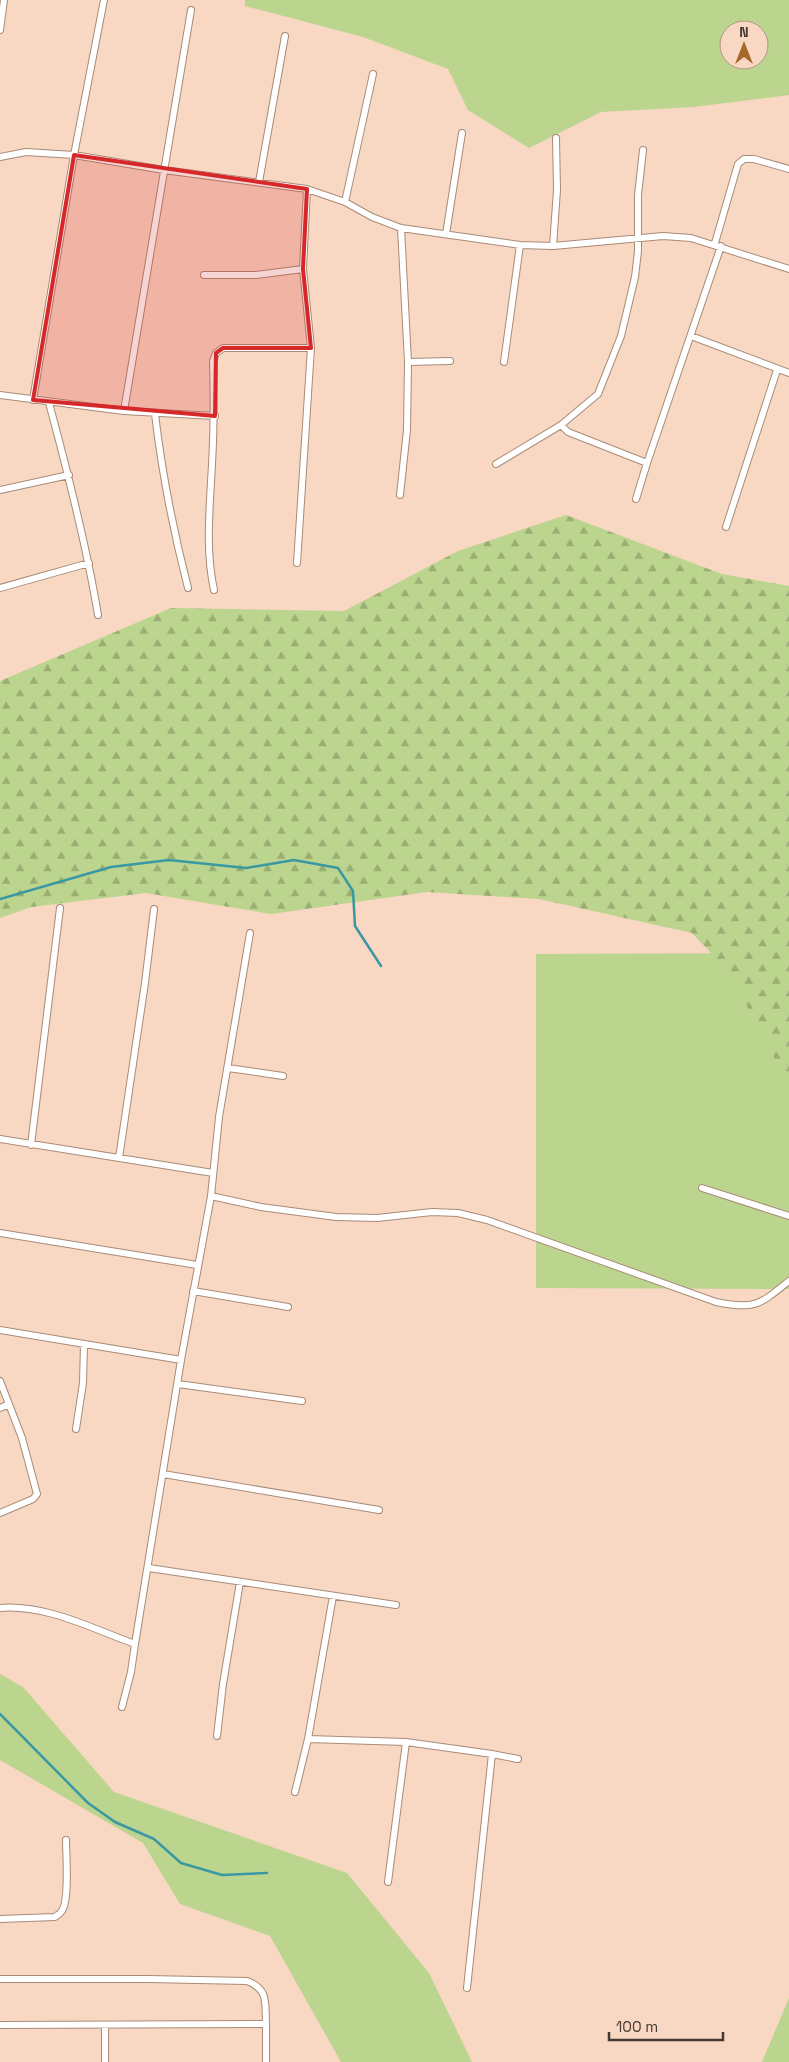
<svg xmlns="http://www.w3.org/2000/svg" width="789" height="2062" font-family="'Space Grotesk',sans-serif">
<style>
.green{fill:#bbd58e;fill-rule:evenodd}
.forest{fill:url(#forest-firs)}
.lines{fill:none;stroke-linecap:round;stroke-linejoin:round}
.stream{stroke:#3998a2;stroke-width:2.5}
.minor-casing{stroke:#a98b77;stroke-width:8}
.minor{stroke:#fff;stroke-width:6}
.marked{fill:#d62828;fill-opacity:0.2;stroke:#d62828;stroke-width:4;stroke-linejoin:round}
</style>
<defs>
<pattern id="forest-firs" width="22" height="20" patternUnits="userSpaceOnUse" patternTransform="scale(1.25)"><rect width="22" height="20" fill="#bbd58e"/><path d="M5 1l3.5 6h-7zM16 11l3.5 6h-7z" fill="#9aae74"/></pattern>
</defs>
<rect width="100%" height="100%" fill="#f8d7c3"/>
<!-- green -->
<path class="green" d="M245,0H789V95L693,107L601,112L529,148L468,110L448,69L363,37L245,6ZM729,30H759V60H729Z
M789,953V1289L536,1288V954Z
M0,1674L23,1687L114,1792L347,1873L429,1973L472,2062H341L270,1936L180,1904L143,1843L0,1760Z
M789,1998V2062H762Z"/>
<!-- forest -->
<path class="forest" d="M566,515L722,574L789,586V1086L729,972L692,933L539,899L427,892L271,914L146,893L31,907L0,918V681L171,608L344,611L458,551Z"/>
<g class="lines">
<!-- stream -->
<path class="stream" d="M0,899L111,867L169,860L246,868L294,860L338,868L353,891L355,926L381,966
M0,1714L88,1803L115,1822L154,1839L181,1863L222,1875L267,1873"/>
<defs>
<path id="minor" d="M0,30L4,0
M0,157L26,152L74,155L164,170L307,189L345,202L372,217L401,228L520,245L553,246L663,236L691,238L789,269
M259,182L285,36
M345,202L373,74
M446,234L462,133
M715,243L738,164L744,159H754L789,169
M553,246L557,190L556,138
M204,275H256L303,269
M691,336L789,373
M408,362L450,361
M504,362L520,245
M0,395L124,411L215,416
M33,400L74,155L104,0
M49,403C68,473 86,543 98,615
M124,411L191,10
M155,414C162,473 173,530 188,588
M561,425L568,432L647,463
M496,464L561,425L598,394L621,336L635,277L638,251V195L643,150
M0,490L69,475
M400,495L407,430L408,362L401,228
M636,499L647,463L721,246
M726,527L777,370
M297,563L311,348L303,269L307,189
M0,588L89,563
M214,590C205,549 210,505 212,464C214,429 214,395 213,361L216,353L223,348H311
M228,1068L283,1076
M0,1139L213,1173
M31,1145L60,908
M119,1158L145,983L154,909
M702,1188L789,1216
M211,1196L261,1207L336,1217L377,1218L432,1212L458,1213L487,1220L716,1302C755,1310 759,1305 789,1281
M0,1233L197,1265
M193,1291L288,1307
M0,1330L181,1360
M0,1381L22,1438L37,1494L33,1499L0,1513
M178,1384L302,1401
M0,1408L9,1404
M76,1429L83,1383L84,1344
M163,1474L379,1510
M149,1568L396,1605
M0,1608C46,1604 93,1629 135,1644L181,1360L211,1196L219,1117L250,933
M122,1707L131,1672L135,1644
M217,1736L223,1684L240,1582
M308,1739L406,1742L492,1754L518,1759
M295,1792L308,1739L333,1596
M388,1882L406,1742
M0,1919L55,1917C57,1915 60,1914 61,1912C70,1903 66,1855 66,1840
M0,1979H148L247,1981C269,1989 265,2004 266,2024
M467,1988L492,1754
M0,2025L266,2024V2062
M105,2025V2062"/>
</defs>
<!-- minor casing -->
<use href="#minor" class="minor-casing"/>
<!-- minor -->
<use href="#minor" class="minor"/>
</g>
<!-- marked area -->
<path class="marked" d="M74,155L307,189L303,269L311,348H223L216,353L215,416L33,400Z"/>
<!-- north arrow -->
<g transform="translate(744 45)"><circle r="24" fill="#f8d7c3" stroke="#b09788"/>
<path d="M0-4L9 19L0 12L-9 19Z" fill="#a4682b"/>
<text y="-8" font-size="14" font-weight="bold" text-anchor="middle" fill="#453830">N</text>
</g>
<!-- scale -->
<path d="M609 2032v8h114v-8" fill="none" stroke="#453830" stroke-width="2.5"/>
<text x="616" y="2032" font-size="15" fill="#453830" stroke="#f8d7c3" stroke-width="4" paint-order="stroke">100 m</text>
</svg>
